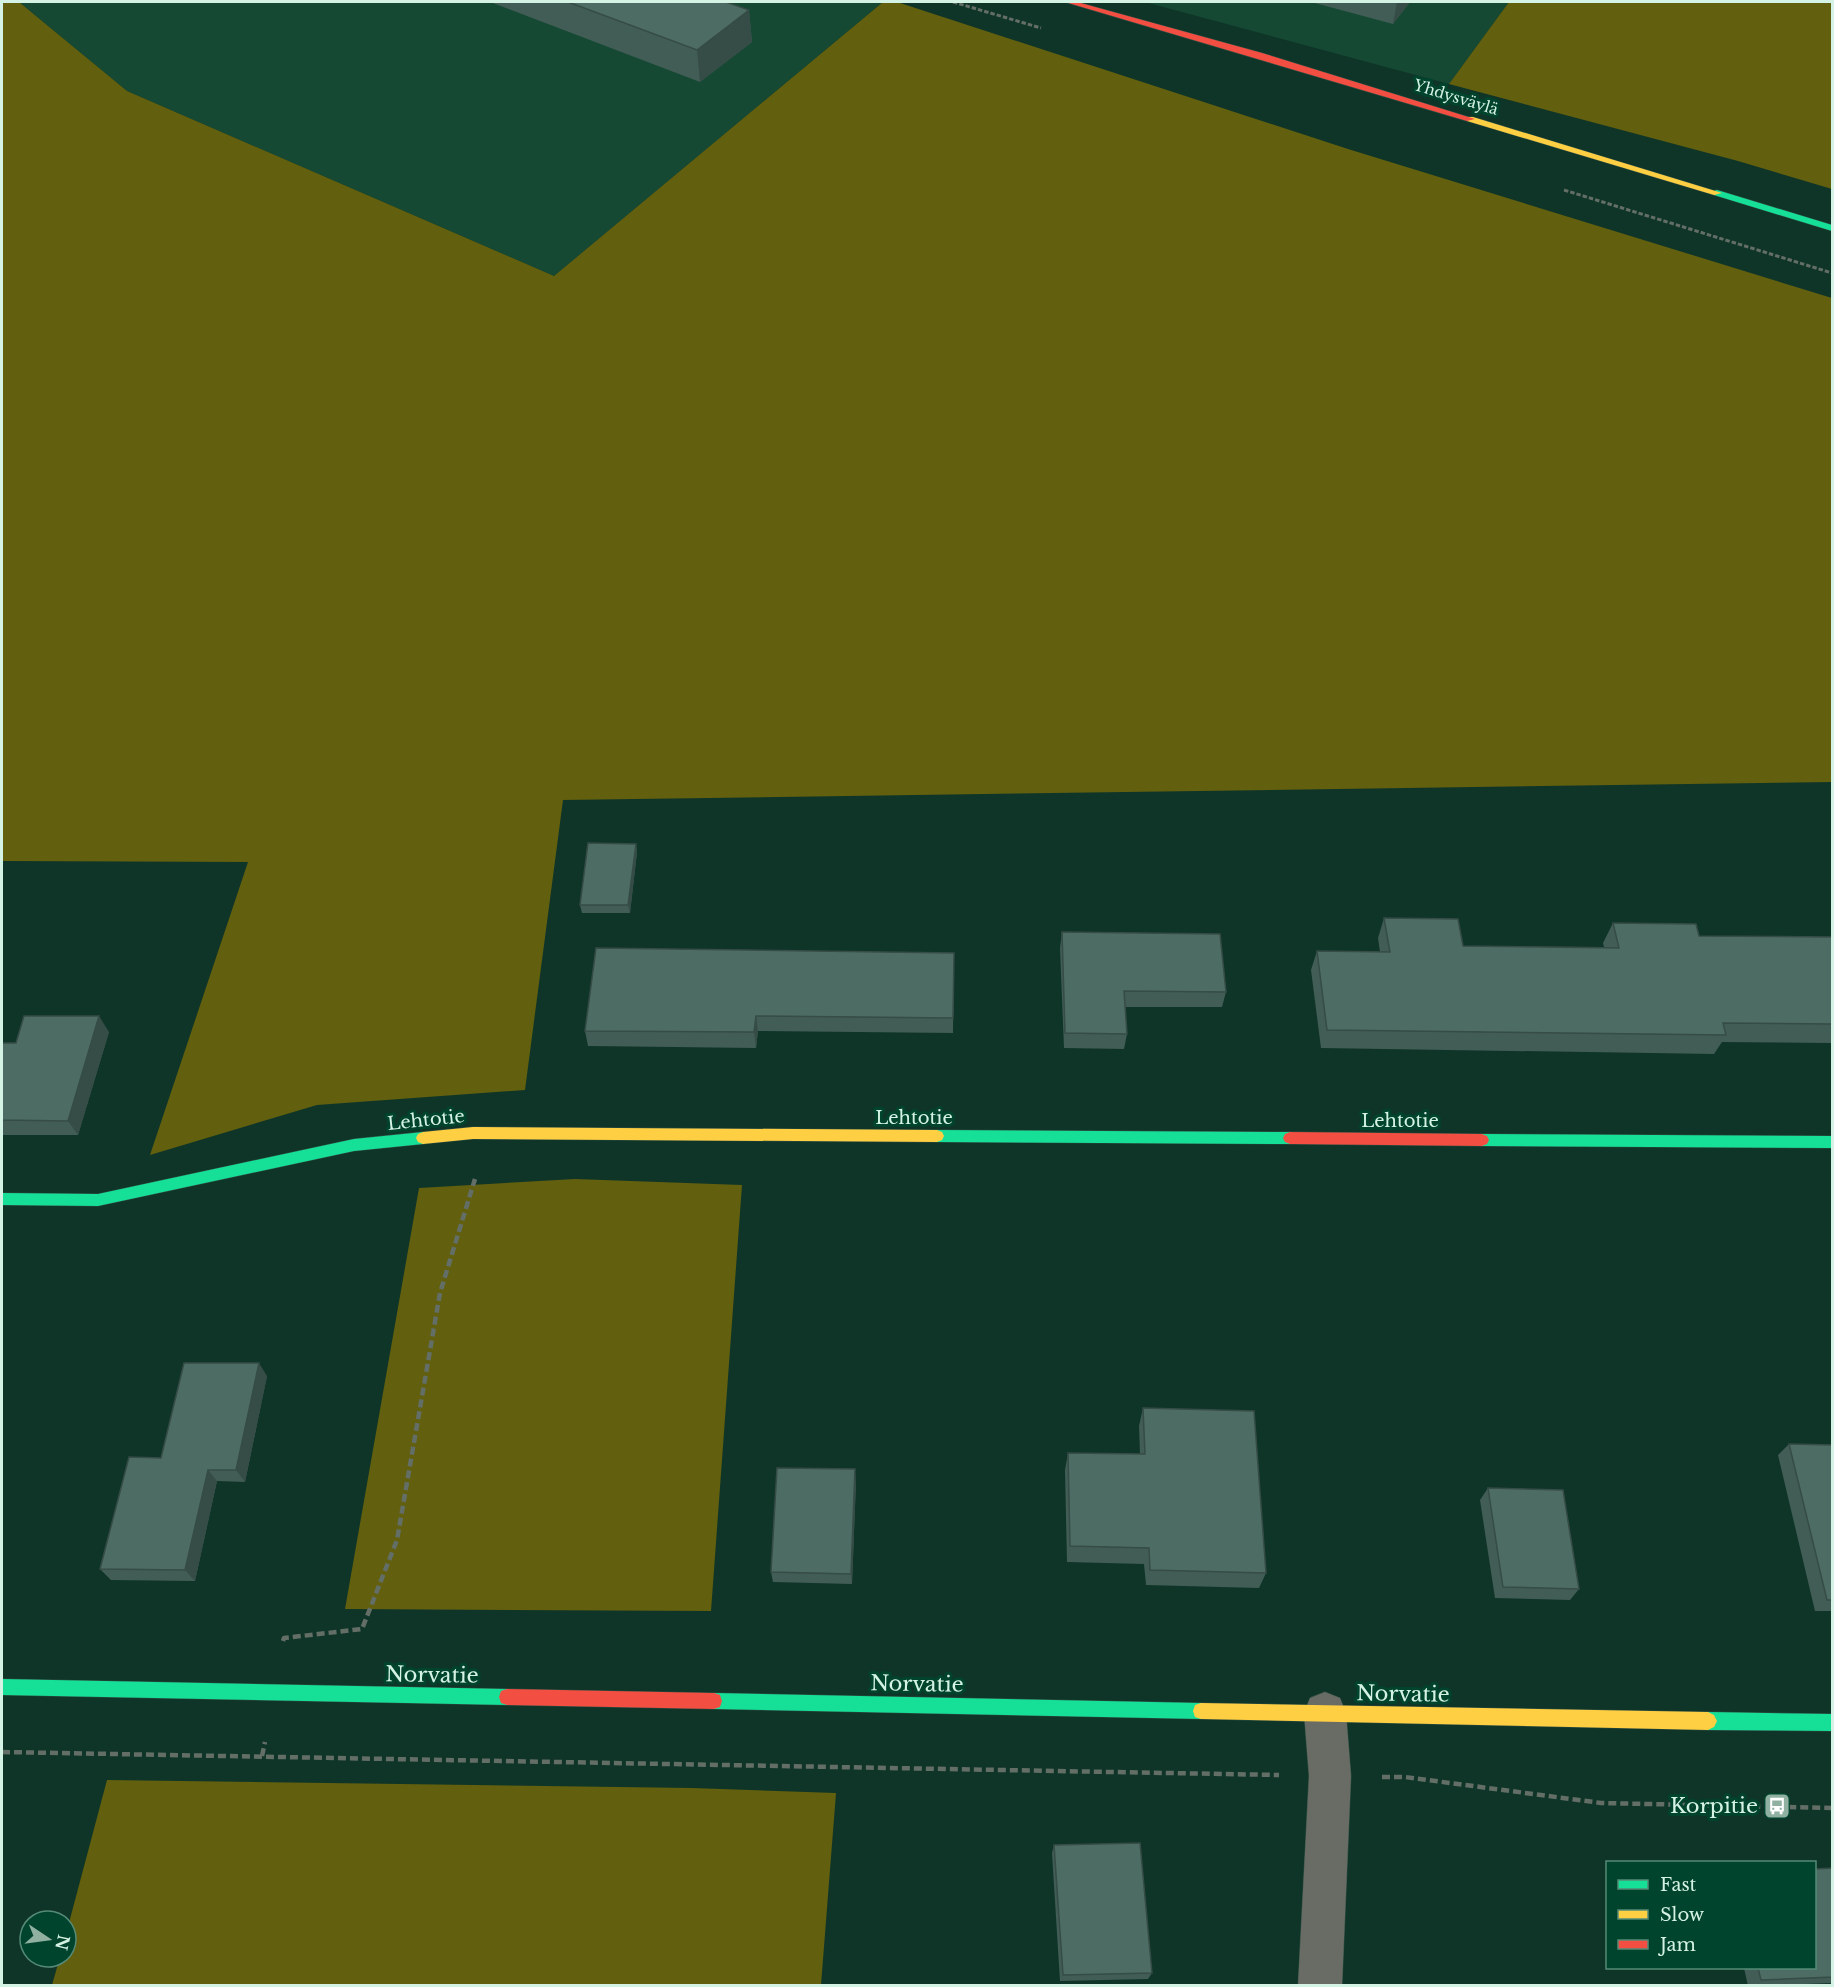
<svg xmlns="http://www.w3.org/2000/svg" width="1834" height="1987" font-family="'Libre Baskerville',serif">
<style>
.built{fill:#154934}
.green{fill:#625f0e}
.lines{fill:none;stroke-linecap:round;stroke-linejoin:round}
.street-casing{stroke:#325045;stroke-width:1}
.fast-casing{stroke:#325045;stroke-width:1}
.slow-casing{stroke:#325045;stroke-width:1}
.jam-casing{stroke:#325045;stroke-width:1}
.path-far1{stroke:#636e67;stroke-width:3;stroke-dasharray:4.5 2;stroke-linecap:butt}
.path{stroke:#636e67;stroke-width:4.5;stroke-dasharray:8 4;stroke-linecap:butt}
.street{fill:#696c64;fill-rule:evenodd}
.fast{fill:#16e098;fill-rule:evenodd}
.slow{fill:#ffcf43;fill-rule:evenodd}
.jam{fill:#f24e42;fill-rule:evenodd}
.wall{fill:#425d56}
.shaded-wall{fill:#364c46}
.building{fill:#4d6c64;stroke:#364c46;stroke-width:1.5}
.labels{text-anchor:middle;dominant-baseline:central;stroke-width:6;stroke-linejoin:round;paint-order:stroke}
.far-street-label{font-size:15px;fill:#d5f3e4;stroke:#00442d}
.street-label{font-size:18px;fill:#d5f3e4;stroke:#00442d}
.near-street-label{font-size:21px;fill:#d5f3e4;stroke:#00442d}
.near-poi-label{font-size:21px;fill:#d5f3e4;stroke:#00442d;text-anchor:end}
</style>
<rect width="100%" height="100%" fill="#0f3528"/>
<!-- built -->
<path class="built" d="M19,2H883L554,276L127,91Z
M1145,2H1509L1449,84Z"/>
<!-- green -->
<path class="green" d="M2,2H19L127,91L554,276L883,2H897L1348,149L1832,298V782L563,800L525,1090L317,1105L150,1155L248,862L2,861Z
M1509,2H1832V189L1738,161L1449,84Z
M575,1179L742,1185L711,1611L345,1609L419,1188Z
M107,1780L692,1788L836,1793L821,1985H52L60,1957H66V1934Z"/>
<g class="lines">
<defs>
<path id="street" d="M1325,1692L1340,1698L1346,1713L1351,1776L1342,1986H1298L1309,1776L1304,1713L1310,1698Z"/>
<path id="fast" d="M1717,190L1832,225V231L1714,195V191Z
M937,1130L1290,1132L1295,1134L1297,1138L1295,1142L1290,1144L937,1142L932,1140L930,1136L932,1132Z
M423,1132L428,1134L430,1138L428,1142L423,1144L354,1151L98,1206L2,1205V1193L98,1194L354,1139Z
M1482,1134L1832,1136V1148L1482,1146L1477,1144L1475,1140L1477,1136Z
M2,1679L507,1689L513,1691L515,1697L513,1703L507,1705L2,1695Z
M714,1693L1201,1703L1207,1705L1209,1711L1207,1717L1201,1719L714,1709L708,1707L706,1701L708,1695Z
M1708,1712L1832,1714V1731L1708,1730L1702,1727L1699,1721L1702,1715Z"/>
<path id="slow" d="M1467,117H1473L1722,193L1714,195L1467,121Z
M473,1127L937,1130L942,1132L944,1136L942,1140L937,1142L473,1139L423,1144L418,1142L416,1138L418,1134L423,1132Z
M1201,1703L1708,1712L1714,1715L1717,1721L1714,1727L1708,1730L1201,1719L1195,1717L1193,1711L1195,1705Z"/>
<path id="jam" d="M1065,2H1077L1262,53L1475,119L1467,121Z
M1290,1132L1482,1134L1487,1136L1489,1140L1487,1144L1482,1146L1290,1144L1285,1142L1283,1138L1285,1134Z
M507,1689L714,1693L720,1695L722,1701L720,1707L714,1709L507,1705L501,1703L499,1697L501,1691Z"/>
</defs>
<!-- street casing -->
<use href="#street" class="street-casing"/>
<!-- fast casing -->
<use href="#fast" class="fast-casing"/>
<!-- slow casing -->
<use href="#slow" class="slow-casing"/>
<!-- jam casing -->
<use href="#jam" class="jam-casing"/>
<!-- path-far1 -->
<path class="path-far1" d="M953,2L1041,28
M1564,190L1832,273"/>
<!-- path -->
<path class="path" d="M283,1641L284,1638L362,1629L397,1540L440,1293L475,1179
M2,1752L1279,1775
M262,1756L265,1742
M1382,1777H1405L1601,1803L1832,1808"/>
<!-- street -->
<use href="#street" class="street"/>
<!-- fast -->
<use href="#fast" class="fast"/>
<!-- slow -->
<use href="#slow" class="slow"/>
<!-- jam -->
<use href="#jam" class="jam"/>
</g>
<!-- wall -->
<path class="wall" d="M490,2H726L749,10L752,42L700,82Z
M1311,2H1410L1393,24Z
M636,844L637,852L630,913H582L580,905Z
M1384,918L1463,946L1604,947L1603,943L1613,923L1699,936L1833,937V1043L1722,1042L1714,1054L1321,1048L1311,970L1317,951L1380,952L1378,938Z
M1062,932L1226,992L1222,1007H1125L1127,1034L1124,1049L1064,1048L1060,948Z
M954,953L953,1033L758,1031L756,1048L588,1046L585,1031Z
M109,1032L78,1135H2V1043H16Z
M267,1376L245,1482L217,1481L195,1581L111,1580L100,1569L161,1458Z
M1143,1408L1266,1573L1259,1588L1146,1585L1144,1564L1067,1562L1065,1470L1068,1453L1140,1454L1139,1426Z
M1789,1444L1833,1445V1611H1815L1778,1455Z
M856,1481L852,1584L773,1582L771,1572Z
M1488,1488L1579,1589L1570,1600L1495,1598L1480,1500Z
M1054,1845L1152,1973L1148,1979L1060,1981L1052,1853Z
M1833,1868V1983L1748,1986L1744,1968H1815Z"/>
<!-- shaded-wall -->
<path class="shaded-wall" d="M1397,2H1410L1393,24Z
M749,10L752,42L700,82L697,50Z
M636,844L637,852L630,913L628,905Z
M99,1016L109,1032L78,1135L68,1121Z
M756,1016L758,1031L756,1048L754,1032Z
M259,1363L267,1376L245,1482L236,1470Z
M855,1469L856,1481L852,1584L851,1574Z
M208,1470L217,1481L195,1581L185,1570Z"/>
<!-- building -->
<path class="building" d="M568,2H726L749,10L697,50Z
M588,843L636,844L628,905H580Z
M1384,918L1458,919L1463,946L1619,948L1613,923L1696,924L1699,936L1833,937V1024L1723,1023L1726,1035L1327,1030L1317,951L1390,952Z
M1062,932L1220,934L1226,992L1124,991L1127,1034L1065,1033Z
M596,948L954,953L953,1018L756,1016L754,1032L585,1031Z
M24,1016H99L68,1121L2,1120V1043H16Z
M184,1363H259L236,1470H208L185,1570L100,1569L129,1457L161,1458Z
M1143,1408L1254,1411L1266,1573L1150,1570L1149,1548L1070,1546L1068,1453L1145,1454Z
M1789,1444L1833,1445V1600H1827Z
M777,1468L855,1469L851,1574L771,1572Z
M1488,1488L1563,1490L1579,1589L1503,1587Z
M1140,1843L1152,1973L1063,1975L1054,1845Z
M1833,1868V1977L1761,1980L1758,1968H1815V1869Z"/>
<!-- icons -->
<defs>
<symbol id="bus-square" viewBox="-11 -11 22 22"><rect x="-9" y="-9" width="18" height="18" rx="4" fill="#90b0a2" stroke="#00442d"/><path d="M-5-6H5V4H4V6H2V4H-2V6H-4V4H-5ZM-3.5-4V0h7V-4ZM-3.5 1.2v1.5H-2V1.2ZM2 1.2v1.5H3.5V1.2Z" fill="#fff"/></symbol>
</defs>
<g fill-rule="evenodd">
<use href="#bus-square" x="1762" y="1791" width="30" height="30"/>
</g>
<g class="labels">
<!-- far-street labels -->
<g class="far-street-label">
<text transform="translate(1456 97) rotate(17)">Yhdysväylä</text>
</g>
<!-- street labels -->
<g class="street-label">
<text x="914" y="1118">Lehtotie</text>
<text transform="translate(426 1120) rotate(-6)">Lehtotie</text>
<text x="1400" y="1121">Lehtotie</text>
</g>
<!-- near-street labels -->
<g class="near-street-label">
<text transform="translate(432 1675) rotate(1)">Norvatie</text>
<text transform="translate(917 1684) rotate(1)">Norvatie</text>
<text transform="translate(1403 1694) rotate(1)">Norvatie</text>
</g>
<!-- near-poi labels -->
<g class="near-poi-label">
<text x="1758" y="1806">Korpitie</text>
</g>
</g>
<!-- border -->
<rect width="1834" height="1987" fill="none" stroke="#d5f3e4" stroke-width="6"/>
<!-- legend -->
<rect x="1606" y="1861" width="210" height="108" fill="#00442d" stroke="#558a76" stroke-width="1.5"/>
<rect x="1618" y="1880" width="30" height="9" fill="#16e098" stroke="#558a76" stroke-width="1.5"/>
<text x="1660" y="1891" font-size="18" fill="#d5f3e4">Fast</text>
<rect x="1618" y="1910" width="30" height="9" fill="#ffcf43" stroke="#558a76" stroke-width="1.5"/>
<text x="1660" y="1921" font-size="18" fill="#d5f3e4">Slow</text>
<rect x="1618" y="1940" width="30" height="9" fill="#f24e42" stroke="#558a76" stroke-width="1.5"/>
<text x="1660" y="1951" font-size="18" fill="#d5f3e4">Jam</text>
<!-- north arrow -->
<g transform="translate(48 1939) rotate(103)"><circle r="28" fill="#00442d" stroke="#558a76" stroke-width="1.5"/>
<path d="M0-4.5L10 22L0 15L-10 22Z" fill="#90b0a2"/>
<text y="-9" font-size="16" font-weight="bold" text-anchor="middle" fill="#d5f3e4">N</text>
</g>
</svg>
